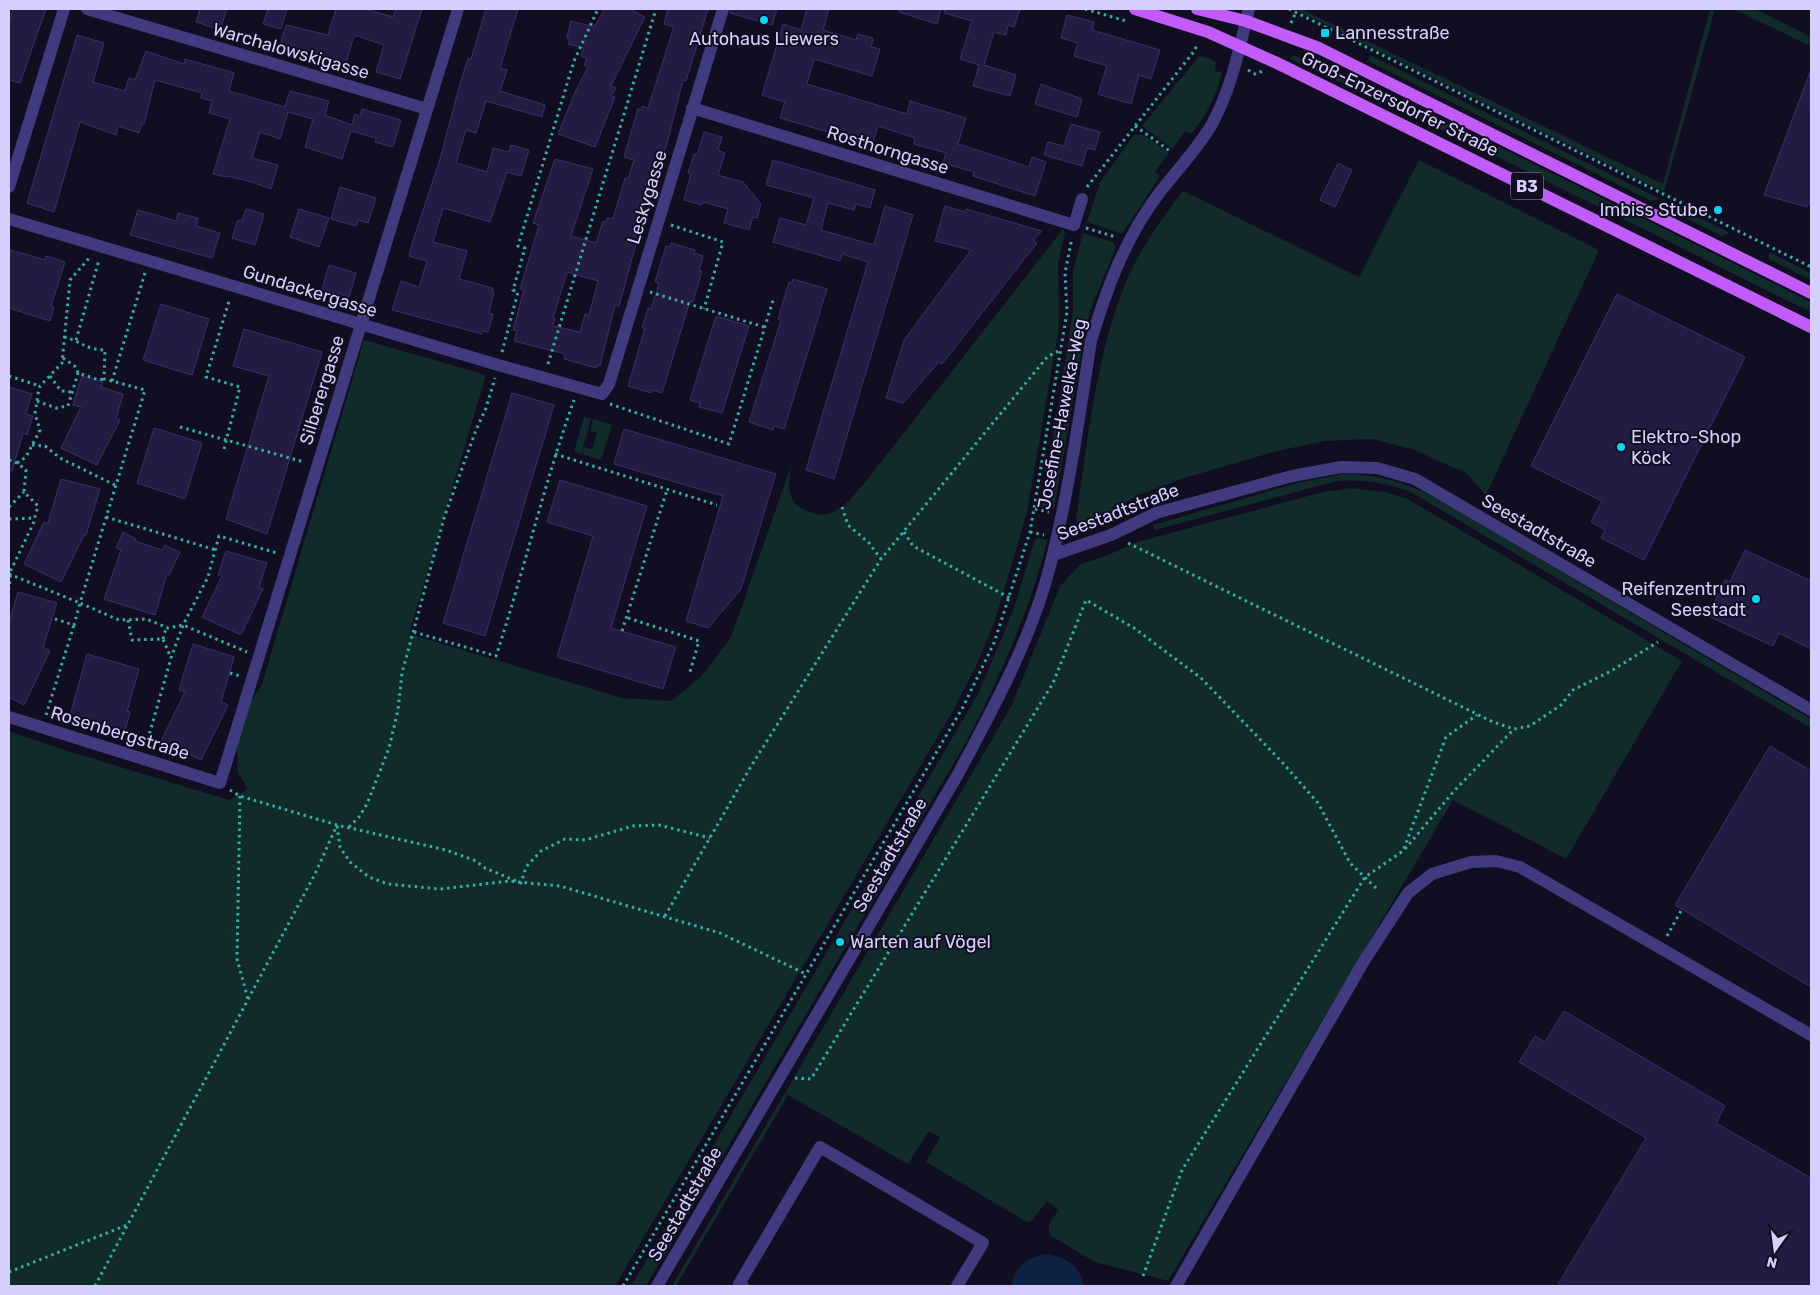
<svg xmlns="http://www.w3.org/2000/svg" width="1820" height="1295" font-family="Rubik,sans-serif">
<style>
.green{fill:#112a2a}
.water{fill:#0e2244}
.building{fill:#231b41;stroke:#3b2e6c;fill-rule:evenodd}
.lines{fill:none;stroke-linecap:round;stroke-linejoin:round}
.path{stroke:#33aea9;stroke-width:3;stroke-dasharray:2.5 4;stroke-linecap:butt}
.minor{stroke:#3f3b7e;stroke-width:12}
.major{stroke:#c15bf9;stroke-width:12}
.poi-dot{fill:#09d3f0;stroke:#120e21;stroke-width:2}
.labels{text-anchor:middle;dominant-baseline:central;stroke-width:4;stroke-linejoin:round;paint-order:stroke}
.shield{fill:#120e21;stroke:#9b95bb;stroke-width:1}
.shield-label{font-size:16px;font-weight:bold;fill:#d6cffd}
.poi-label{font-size:18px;fill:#d6cffd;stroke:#120e21;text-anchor:start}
.street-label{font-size:18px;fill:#d6cffd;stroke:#120e21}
</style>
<rect width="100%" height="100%" fill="#120e21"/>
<!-- green -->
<path class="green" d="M1294,9H1301L1663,184L1710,9H1715L1664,192Z
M1733,9H1755L1811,37V46Z
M1294,55L1383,96L1437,116L1811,302V312L1441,129L1290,59Z
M1370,55L1660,199L1651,201L1368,61Z
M1199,56L1211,59L1216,63L1215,71L1222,72C1217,96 1206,116 1191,134L1185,131L1172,149L1142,126Z
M1134,135H1144L1169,153L1155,172L1160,176L1123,233H1119L1087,222L1100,182Z
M1419,160L1599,250L1486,495L1466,473L1412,449L1372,439L1325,441L1277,451L1184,478L1141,494L1090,523L1078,525L1076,521C1087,445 1096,353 1126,282C1140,249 1161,219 1183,191L1359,277Z
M1675,206L1730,233L1722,236L1675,213Z
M1063,229L1065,234L1058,264L1059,328L1027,512L995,621L976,666L954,709L615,1286H9V731L61,749L229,800L248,789L238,773L237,743L245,712L262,684L364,340L486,375L409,634L622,698L671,701L700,678L731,637L791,466C788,485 786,503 807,511C814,514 823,516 830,513C845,509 857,491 867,480Z
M1083,233L1113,242L1116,247L1090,311L1084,338L1054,509L1042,507L1073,312V270Z
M1769,252L1811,273V280L1769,259Z
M584,417L591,419L581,454L574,452Z
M593,419L612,425L601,460L582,454L584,447L592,449L597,433L590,431Z
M1343,474C1377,474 1406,482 1436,498L1811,719V728L1409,491C1385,483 1362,479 1337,481L1155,530L1153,525L1297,483Z
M1350,488L1385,492L1406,498L1682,661L1566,859L1453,800L1168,1281L1095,1262L1051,1236C1045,1225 1052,1219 1059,1210L1047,1201L1031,1222H1027L926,1162L940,1137L929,1131L908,1164L788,1095L676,1286H672L1012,705L1060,586L1081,564L1106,556L1134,543L1323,492Z
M1040,538L1047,540L1045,550C1026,619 998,682 964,746L646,1286H631L978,694L1013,611L1035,539Z"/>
<!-- water -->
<path class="water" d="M1043,1254C1063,1255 1081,1265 1084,1286H1011C1014,1268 1026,1259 1043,1254Z"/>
<!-- building -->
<path class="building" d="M13,9H46L20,83L9,80V24Z
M200,9H227L220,30L196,22Z
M268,9H287L281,29L263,24Z
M336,9H365L393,17L396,9H422L400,79L376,72L384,45L358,36H354L346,63L280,45L286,25L328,35Z
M486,9H518L500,68L507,70L500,91L545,105L542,117L486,101L476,133L466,130L456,163L487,172L493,148L509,152L511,145L529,150L521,176L507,172L490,222L443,208L433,242L467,251L459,279L493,288L492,292H494L489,313L493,314L488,332L483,331L482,334L392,310L401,281L419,287L427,261L409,256L412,244L440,159L460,84L468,58L471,59Z
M605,9H630L645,17L611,86L616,88L611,96L615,97L595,147L558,134L576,90L588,67L584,65L587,59L581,56L584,48L568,44L570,39L567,38L571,21L594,27Z
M668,9H708L686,81L683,80L667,143L638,225L641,226L619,306L615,305L600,366L597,365L596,368L564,359L565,354L514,341L517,331L513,330L524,290L520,289L539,225L533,223L555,159L593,169L571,236L596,243L603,221L606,222L607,218L613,219L625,178L628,179L634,160L624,157L638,109L641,110L642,106L648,108L674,27L664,24ZM567,272L598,281L589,315L585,314L580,332L553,326L555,318H553Z
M731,9H777L772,25L730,13Z
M807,9H829L823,30L856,40L858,34L873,38L871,47L880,49L872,76L814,59L807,84L907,114L910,101L966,118L958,144L1029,167L1032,157L1046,162L1035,196L973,176L974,172L943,163L946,153L914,144L915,138L878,126L872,145L780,118L785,102L762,95L783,24L801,30Z
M900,9H941L937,24L899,12Z
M945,9H1020L1014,27L1008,25L1006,35L994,32L984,65L1016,75L1010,96L973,86L979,65L960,59L972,21L944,13Z
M1067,15L1094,22L1092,30L1160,50L1151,79L1139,75L1131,104L1098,94L1107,66L1074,56L1078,43L1061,38Z
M77,35L104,43L93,82L125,91L129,78L135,80L146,51L184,64L185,59L234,73L229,91L285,107L290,91L329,101L325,115L352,125L355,114L360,116L362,109L401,120L393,147L375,142L376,138L351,131L342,159L305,147L313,119L288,112L280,139L260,132L252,158L278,165L271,189L252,182L227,176L226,177L213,174L230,119L209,113L212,101L201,98L202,93L155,80L144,124L142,123L139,133L118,126L116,135L80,122L54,212L27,203Z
M1810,72L1811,199L1807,207L1764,195Z
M1041,84L1082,99L1077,117L1035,104Z
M1071,124L1100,132L1095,150L1087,148L1082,166L1044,155L1048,142L1064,146Z
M704,132L722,137L718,150L725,153L718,175L743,182L761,204L757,218L753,217L749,230L724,223L728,209L703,202L702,205L684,200L691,174L688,173L694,154L697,155Z
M773,160L875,190L870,208L856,204L854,210L828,203L821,230L874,245L885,206L913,215L834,479L806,470L868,262L842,254L840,261L773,242L780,218L806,225L814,198L766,185Z
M1338,163L1352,170L1335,207L1320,200Z
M340,187L376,198L368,223L358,220L356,226L331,219Z
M945,206L965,212L966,209L1042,231L1033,240L1037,243L942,364L939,362L903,403L886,398L904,340L971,250L935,241Z
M246,209L264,214L255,245L232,238L238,220L242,221Z
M299,209L329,218L319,247L290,237Z
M138,210L176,221L178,213L198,218L196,226L220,233L212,258L130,235Z
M671,243L695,250L694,253L703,256L699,271H702L693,302L690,301L662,393L652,390L651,393L628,386L645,328H642L648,308L651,309L659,283L655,282L666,246L670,247Z
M11,250L45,260L46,256L65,262L51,306L54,307L50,321L9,308V258Z
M329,265L356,273L349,297L322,289Z
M793,279L827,289L784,429L774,426L773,430L749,422L781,320L778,319L789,282L792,283Z
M1617,294L1745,357L1644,560L1601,538L1605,530L1591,522L1602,501L1531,466Z
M161,304L209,319L192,375L143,360Z
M716,316L749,326L722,413L699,407L700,403L690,400Z
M244,329L322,352L267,534L226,519L269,376L233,366Z
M82,376L103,382L101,387L123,394L116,419L120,420L97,465L61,448L81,407L73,405Z
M9,387L32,394L26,414L33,416L27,435L23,433L12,471L9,470Z
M512,393L554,405L485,636L443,623Z
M154,428L202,443L185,499L137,483Z
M624,429L776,474L741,589L708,628L686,621L723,496L614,464Z
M61,479L100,489L86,535H84L61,582L24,564L44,522L48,523Z
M560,480L647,506L611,628L676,647L663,689L557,657L593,536L547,522Z
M123,532L136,539L135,541L162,550L165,545L180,552L169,575L167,574L155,615L104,599L121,550L116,548Z
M1745,550L1811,581V649L1779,633L1773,646L1708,616L1725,580L1730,582Z
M226,551L267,563L259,587L263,589L241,635L202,617L222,576L218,575Z
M18,592L57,603L43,647L50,651L24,705L9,697V622Z
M193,644L234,657L221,702L228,705L201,760L161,741L185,692L179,690Z
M87,654L139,669L127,711L130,712L124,734L69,719Z
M1770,746L1811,771V987L1675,905Z
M1564,1011L1725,1106L1716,1123L1811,1178V1286H1557L1646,1138L1519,1062L1535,1036L1545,1042Z"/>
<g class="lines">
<!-- path -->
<path class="path" d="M1085,9L1126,21
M1289,9L1811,267
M1291,23L1296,12
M1248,70L1255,74L1263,71
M1135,126L1170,151
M1087,187L1195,50L1197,44
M671,225L723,242L704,309
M1086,228L1116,237
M145,273L112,381L145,390L80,603L119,620L146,619L168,628L183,625L247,652
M650,292L764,327
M64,337C83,342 84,349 105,350L104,379L112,381
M76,340L99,260
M502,352L518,292L513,290L525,248L518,246L574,61L598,9
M63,358L76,367L78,373L99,380L104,379
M548,364L656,9
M9,376L40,386
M50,376L61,391L72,392
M37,401L56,408L68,406L78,373
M610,404L729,444L774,297
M180,427L304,462
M32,445L45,446L60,458L115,485
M224,449L240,387L206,377L230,298
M555,454L717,505
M9,460L17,463L26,470L24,492L38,506L33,524L11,570L9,589
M17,463L26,457L40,430L35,414L38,394L40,386L62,363L70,280L90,257
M9,507L24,492
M842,507L848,525L869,543L881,559
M1035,509L1049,512
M106,517L216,550
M9,519L34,518
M904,532L913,546L1010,598
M1030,532L1044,535
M1128,543L1493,722L1514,729L1530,726L1561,705L1573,690L1611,671L1658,642
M9,574L80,603L74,625L52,618
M628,618L699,641L689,675
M128,620L132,640L163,639L171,658
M622,631L667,490
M414,632L496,656C524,571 544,484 574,400
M163,639L166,628
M230,673L240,676
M46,715L74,625
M146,746L171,658L183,625L208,577L219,536L277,553
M230,790L240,796L337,825L446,850L476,861L485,868L521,883L526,867L541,851L565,839L585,840L633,826L659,825L710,838
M240,796L237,959L248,999
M337,826L340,847L350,862L369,877L388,884L440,889L509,881L560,886L720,933L806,974
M349,827L359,817L367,804L389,748L398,710L402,673L445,515L476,430L486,408L495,378
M1405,849L1454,791L1514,729
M665,916L750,768L881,559L1048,356L1061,350
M1667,936L1682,909
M795,1078L811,1079L1053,683L1086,600L1134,628L1201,678L1281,761L1318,803L1350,863L1378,890
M9,1272L127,1225
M1143,1276L1182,1170L1365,877L1403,851L1446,737L1477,715
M95,1286L315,874L337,825
M623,1286L963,707L994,643L1030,532L1067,312L1065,273L1072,238"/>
<!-- minor -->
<path class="minor" d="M87,9L427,109
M692,108L1074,225L1082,199
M9,187L64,9
M9,219L498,365L602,394L609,384L723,9
M1053,555L1111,535L1156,513L1292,476L1341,467L1377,468L1415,479L1811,710
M9,717L220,783L458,9
M657,1286L957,776C995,705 1035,633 1053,554C1070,484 1080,412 1091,341C1106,290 1125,239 1157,196C1175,172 1197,150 1212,124C1232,87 1239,49 1249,9
M743,1286L739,1284L820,1147L983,1243L957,1286
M1176,1286L1364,961L1408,893L1432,874L1471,862L1496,861L1520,867L1811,1035"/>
<!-- major -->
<path class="major" d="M1135,9L1208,32L1279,64L1811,327
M1197,9L1246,21L1319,48L1811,293"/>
</g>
<!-- markers -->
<g class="poi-dot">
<circle cx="764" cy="20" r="5"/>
<rect x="1320" y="28" width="10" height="10" rx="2.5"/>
<circle cx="1718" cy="210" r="5"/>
<circle cx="1621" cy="447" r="5"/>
<circle cx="1756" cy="599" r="5"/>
<circle cx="840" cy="942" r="5"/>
</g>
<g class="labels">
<!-- shield labels -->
<rect class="shield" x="1511" y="172.5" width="32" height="27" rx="4"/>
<g class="shield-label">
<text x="1527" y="186">B3</text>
</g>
<!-- poi labels -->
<g class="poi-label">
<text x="1335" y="33">Lannesstraße</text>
<text x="764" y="39" text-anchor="middle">Autohaus Liewers</text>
<text x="1708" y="210" text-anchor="end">Imbiss Stube</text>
<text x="1631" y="437">Elektro-Shop<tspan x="1631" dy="21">Köck</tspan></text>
<text x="1746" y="589" text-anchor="end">Reifenzentrum<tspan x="1746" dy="21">Seestadt</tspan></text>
<text x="850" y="942">Warten auf Vögel</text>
</g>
<!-- street labels -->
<g class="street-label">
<text transform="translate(291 51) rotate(16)">Warchalowskigasse</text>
<text transform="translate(1400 104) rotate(26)">Groß-Enzersdorfer Straße</text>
<text transform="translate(888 150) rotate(17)">Rosthorngasse</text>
<text transform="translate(647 197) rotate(-73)">Leskygasse</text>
<text transform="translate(310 291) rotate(17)">Gundackergasse</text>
<text transform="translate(322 390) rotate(-73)">Silberergasse</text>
<text transform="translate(1062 414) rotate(-79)">Josefine-Hawelka-Weg</text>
<text transform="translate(1118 512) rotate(-21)">Seestadtstraße</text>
<text transform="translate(1539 531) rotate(30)">Seestadtstraße</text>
<text transform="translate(120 733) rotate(17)">Rosenbergstraße</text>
<text transform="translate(890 855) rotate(-60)">Seestadtstraße</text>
<text transform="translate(685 1204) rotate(-60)">Seestadtstraße</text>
</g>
</g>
<!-- border -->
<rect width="1820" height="1295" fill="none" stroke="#d6cffd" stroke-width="20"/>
<!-- north arrow -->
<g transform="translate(1775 1250) rotate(194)" stroke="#120e21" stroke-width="4" paint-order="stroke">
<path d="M0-4L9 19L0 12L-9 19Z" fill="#d6cffd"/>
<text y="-8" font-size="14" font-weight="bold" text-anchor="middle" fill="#d6cffd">N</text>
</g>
</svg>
